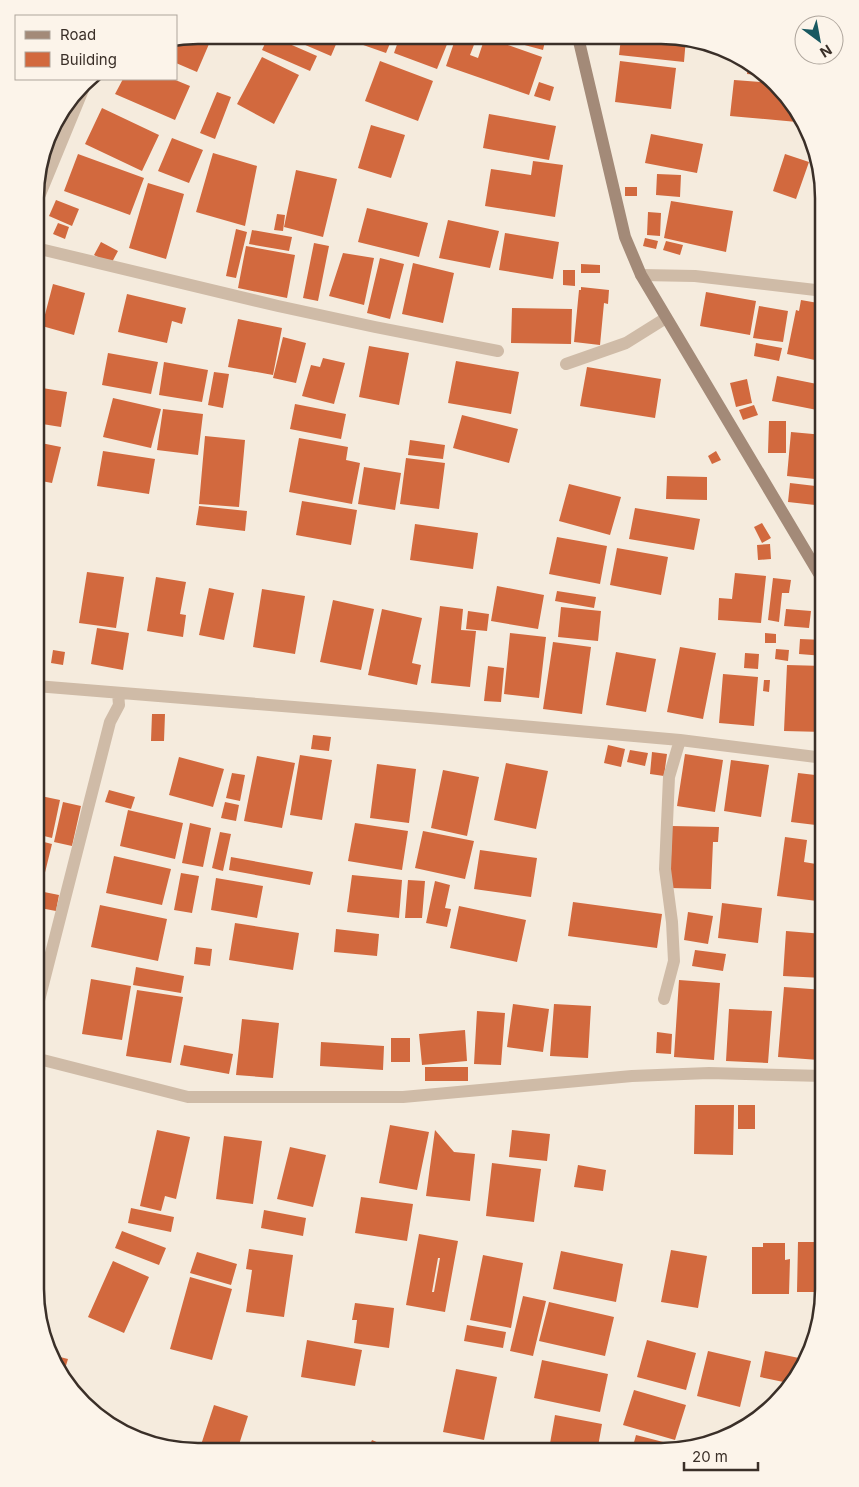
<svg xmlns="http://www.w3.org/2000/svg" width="859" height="1487" font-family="Inter,sans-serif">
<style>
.building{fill:#d2693e;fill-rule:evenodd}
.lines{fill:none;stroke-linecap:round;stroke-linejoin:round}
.street{stroke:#cfbba7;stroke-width:12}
.secondary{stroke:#a38a78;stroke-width:12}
.rim{fill:none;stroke:#3a2f28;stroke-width:2.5}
</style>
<rect width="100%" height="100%" fill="#f5ebdd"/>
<!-- building -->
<path class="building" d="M198,35H207L212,37L197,72L176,63V39Z
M269,35L317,56L310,71L262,50Z
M290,36H322L337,42L331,56L289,38Z
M351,36H393L386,53L349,40Z
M400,36L450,37L437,69L394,53Z
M456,37H477L470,55L478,58L485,37L542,57L529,95L446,66Z
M495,37H546L543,50Z
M621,38H686L684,62L619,55Z
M262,57L299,75L274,124L237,104Z
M380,61L433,81L418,121L365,101Z
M620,61L676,68L671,109L615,102Z
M748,65L768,75L769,76L747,74Z
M123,79H173L190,86L175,120L115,94Z
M734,80L774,83L797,119V122L730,116Z
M539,82L554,87L550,101L534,96Z
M217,92L231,97L215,139L200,133Z
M102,108L159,135L142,171L85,144Z
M489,114L556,126L549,160L483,148Z
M371,125L405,135L391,178L358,168Z
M651,134L703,144L697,173L645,163Z
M172,138L203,150L189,183L158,171Z
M213,153L257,166L245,226L196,212Z
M78,154L144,178L130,215L64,191Z
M785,154L809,162L796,199L773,191Z
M533,161L563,165L555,217L485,206L491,169L531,175Z
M296,170L337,179L323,237L284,227Z
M657,174L681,175L680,197L656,195Z
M148,183L184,194L166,259L129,248Z
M625,187H637V196H625Z
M56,200L79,209L72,226L49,216Z
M671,201L733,211L726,252L664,238Z
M367,208L428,223L419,257L358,242Z
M648,212L661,213L660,236L647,235Z
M277,214L285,215L283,231L274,230Z
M448,220L499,231L490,268L439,258Z
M58,223L69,227L65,239L53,234Z
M236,229L247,232L236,278L226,276Z
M252,230L292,237L289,251L249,244Z
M505,233L559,242L553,279L499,270Z
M645,238L658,241L656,249L643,246Z
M666,241L683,245L680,255L663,250Z
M101,242L118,251L111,264L94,255Z
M314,243L329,246L318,301L303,298Z
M246,246L295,255L287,298L238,288Z
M343,253L374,258L364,305L329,296Z
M380,258L404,264L390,319L367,313Z
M413,263L454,273L443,323L402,314Z
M581,264L600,265V273H581Z
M563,270H575V286L563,285Z
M36,282L43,284L37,303H36Z
M53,284L85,293L74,335L42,326Z
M581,287L609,290L608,304L604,303L600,345L574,342L579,290H581Z
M706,292L756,301L750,335L700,326Z
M127,294L186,308L182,324L172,321L167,343L118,332Z
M801,300L818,303L816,311L824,313V362L787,354L796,310L799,311Z
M759,306L788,311L783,342L753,338Z
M512,308L572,309L571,344L511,343Z
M238,319L282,328L273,375L228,367Z
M283,337L306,343L296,383L273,378Z
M756,343L782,348L779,361L754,356Z
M369,346L409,353L399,405L359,397Z
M108,353L158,362L151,394L102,385Z
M323,358L345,363L334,404L302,396L311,365L320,367Z
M456,361L519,372L511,414L448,403Z
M164,362L208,370L202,402L159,395Z
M587,367L661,379L655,418L580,406Z
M214,372L229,374L223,408L208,405Z
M777,376L822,385L817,410L772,401Z
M747,379L752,403L736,407L730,383Z
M36,387L67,392L61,427L36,423Z
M113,398L161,409L151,448L103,437Z
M295,404L346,414L341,439L290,429Z
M754,405L758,415L743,420L739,410Z
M163,409L203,414L198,455L157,450Z
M462,415L518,429L509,463L453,448Z
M769,421H786V453H768Z
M791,432L824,435V480L787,476Z
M205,436L245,440L239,507L199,504Z
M299,438L348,447L346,460L360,463L352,504L289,492Z
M410,440L445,445L443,459L408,455Z
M36,442L61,447L52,483L36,480Z
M103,451L155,459L149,494L97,486Z
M716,451L721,460L712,464L708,456Z
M406,458L445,463L439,509L400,504Z
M364,467L401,473L395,510L358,504Z
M667,476L707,477V500L666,499Z
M790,483L824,487V506L788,502Z
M569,484L621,497L610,535L559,521Z
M36,488L42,490L38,505L36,504Z
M302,501L357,510L351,545L296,535Z
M199,506L247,511L245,531L196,525Z
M635,508L700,519L694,550L629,539Z
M762,523L771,538L762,543L754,527Z
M415,524L478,533L473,569L410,560Z
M557,537L607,546L600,584L549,574Z
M770,544L771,559L758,560L757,545Z
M617,548L668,557L661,595L610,585Z
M87,572L124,577L116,628L79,623Z
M735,573L766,576L761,623L718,620L719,598L732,599Z
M156,577L186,582L180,614L186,615L183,637L147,631Z
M773,578L791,580L789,593H782L779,622L768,620Z
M497,586L544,595L538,629L491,621Z
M209,588L234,593L224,640L199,635Z
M262,589L305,596L295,654L253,647Z
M557,591L596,597L594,608L555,601Z
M333,600L374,609L361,670L320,662Z
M440,606L463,609L461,630L476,631L470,687L431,683Z
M561,607L601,611L598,641L558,637Z
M382,609L422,618L412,663L421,665L417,685L368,675Z
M786,609L811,611L809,628L784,626Z
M468,611L489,614L487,631L466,629Z
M824,625V635L818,636L816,627Z
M97,628L129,633L123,670L91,664Z
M510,633L546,637L539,698L504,694Z
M765,633L776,634V643H765Z
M800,639L824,640V656L799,654Z
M553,642L591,647L582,714L543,709Z
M680,647L716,653L703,719L667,712Z
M776,649L789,650L788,661L775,659Z
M53,650L65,652L63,665L51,663Z
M616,652L656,659L646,712L606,705Z
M745,653L759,654L758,669L744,668Z
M787,665L824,666V732L784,731Z
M488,666L504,668L501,702L484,701Z
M723,674L758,677L754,726L719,723Z
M764,680H770L769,692L763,691Z
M152,714H165L164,741H151Z
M313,735L331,737L329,751L311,749Z
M608,745L625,749L621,767L604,763Z
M630,750L648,753L645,766L627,762Z
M652,752L667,754L664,776L650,774Z
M685,754L723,760L715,812L677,806Z
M300,755L332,760L322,820L290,815Z
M257,756L295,763L282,828L244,821Z
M179,757L224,769L213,807L169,795Z
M731,760L769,765L761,817L724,811Z
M506,763L548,771L536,829L494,820Z
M377,764L416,769L409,823L370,818Z
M443,770L479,777L467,836L431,828Z
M232,773L245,775L240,801L226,798Z
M798,773L824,776V826L791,822Z
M109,790L135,797L131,809L105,802Z
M36,795L60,800L52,838L36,834Z
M63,802L81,806L72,846L54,842Z
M225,802L239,805L236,821L221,818Z
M128,810L183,823L175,859L120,846Z
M190,823L211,828L203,867L182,863Z
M355,823L408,831L402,870L348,861Z
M672,826L719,827L718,842H713L711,889L670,888Z
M423,831L474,841L465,879L415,868Z
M220,832L231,834L223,871L212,868Z
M785,837L807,840L804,862L822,865L817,901L777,896Z
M36,840L52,844L40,893L35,892Z
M480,850L537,858L531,897L474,889Z
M114,856L171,869L162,905L106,893Z
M231,857L313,872L310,885L229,870Z
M181,873L199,876L192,913L174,910Z
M352,875L402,880L399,918L347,912Z
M216,878L263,886L257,918L211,910Z
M408,880L425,881L422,918H405Z
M435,881L450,885L445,908L451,909L447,927L426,923Z
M44,892L59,895L56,911L40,908Z
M35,898L39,899L37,911L39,912L36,925Z
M573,902L662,914L657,948L568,936Z
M722,903L762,908L758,943L718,938Z
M100,905L167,919L158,961L91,947Z
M459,906L526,920L517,962L450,948Z
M688,912L713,916L708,944L684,940Z
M235,923L299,933L293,970L229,960Z
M336,929L379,934L377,956L334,952Z
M786,931L824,934L823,978L783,976Z
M196,947L212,949L210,966L194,964Z
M695,950L726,954L723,971L692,966Z
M136,967L184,976L181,993L133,985Z
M91,979L131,986L122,1040L82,1034Z
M679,980L720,983L714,1060L674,1057Z
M784,987L824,990L819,1060L778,1057Z
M137,990L183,997L171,1063L126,1056Z
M513,1004L549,1009L543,1052L507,1047Z
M554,1004L591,1006L588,1058L550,1056Z
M729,1009L772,1011L768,1063L726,1061Z
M477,1011L505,1013L501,1065L474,1064Z
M242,1019L279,1023L273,1078L236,1075Z
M465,1030L467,1061L422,1065L419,1034Z
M657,1032L672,1034L671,1054L656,1053Z
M391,1038H410V1062H391Z
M321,1042L384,1046L383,1070L320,1066Z
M184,1045L233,1054L229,1074L180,1065Z
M425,1067H468V1081H425Z
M695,1105H734L733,1155L694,1154Z
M738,1105H755V1129H738Z
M390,1125L429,1132L417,1190L379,1183Z
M157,1130L190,1137L176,1199L165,1196L161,1211L140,1206Z
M435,1130L454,1152L475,1154L470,1201L426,1196Z
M512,1130L550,1134L547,1161L509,1157Z
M224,1136L262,1141L253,1204L216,1199Z
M290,1147L326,1155L313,1207L277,1199Z
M492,1163L541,1169L534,1222L486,1216Z
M578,1165L606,1170L603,1191L574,1187Z
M361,1197L413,1204L407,1241L355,1233Z
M131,1208L174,1217L171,1232L128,1223Z
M264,1210L306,1218L303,1236L261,1228Z
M122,1231L166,1248L159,1265L115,1248Z
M419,1234L458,1241L445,1312L406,1305ZM438,1258H440L434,1292H432Z
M798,1242H824V1292H797Z
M763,1243H785V1260L790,1259L789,1294H752V1247H763Z
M249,1249L293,1255L284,1317L246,1312L252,1270L246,1269Z
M671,1250L707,1256L698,1308L661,1302Z
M561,1251L623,1264L616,1302L553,1289Z
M197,1252L237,1264L231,1285L190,1273Z
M483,1255L523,1263L511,1328L470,1320Z
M113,1261L149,1277L124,1333L88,1317Z
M190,1277L232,1289L212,1360L170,1349Z
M523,1296L546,1301L533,1356L510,1351Z
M549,1302L614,1317L605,1356L539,1341Z
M355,1303L394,1308L389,1348L354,1343L357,1320H352Z
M467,1325L506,1332L503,1348L464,1341Z
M307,1340L362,1350L355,1386L301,1377Z
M647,1340L696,1353L686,1390L637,1377Z
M708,1351L751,1361L740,1407L697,1396Z
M765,1351L799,1358L793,1384L760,1377Z
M52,1355L68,1359L64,1372Z
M542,1360L608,1374L600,1412L534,1398Z
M456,1369L497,1377L484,1440L443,1432Z
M634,1390L686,1405L675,1440L623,1425Z
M214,1405L248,1416L237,1451H199Z
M555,1415L602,1424L597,1452H562L549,1449Z
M636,1435L671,1444L669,1451L657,1452L633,1446Z
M372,1440L397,1451H367Z"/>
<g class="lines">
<!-- street -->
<path class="street" d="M36,204L87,80
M36,248L278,306L375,327L498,351
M641,275L695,276L824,291
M566,364L626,343L666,318
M36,686L430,718L680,740L824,758
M664,999L674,961L672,922L665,869L669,777L680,740
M35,1016L110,722L119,705L118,693
M35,1058L188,1097H403L632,1076L709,1073L824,1076"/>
<!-- secondary -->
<path class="secondary" d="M578,37L625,237L641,275L824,582"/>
</g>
<!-- crop -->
<path d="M0 0H859V1487H0ZM198 44H661A154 154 0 0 1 815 198V1289A154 154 0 0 1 661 1443H198A154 154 0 0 1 44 1289V198A154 154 0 0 1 198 44Z" fill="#fcf4ea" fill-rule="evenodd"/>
<path class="rim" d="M198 44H661A154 154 0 0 1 815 198V1289A154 154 0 0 1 661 1443H198A154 154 0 0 1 44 1289V198A154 154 0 0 1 198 44Z"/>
<!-- legend -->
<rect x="15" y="15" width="162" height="65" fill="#fcf4ea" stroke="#aea59c"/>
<rect x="25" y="31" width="25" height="8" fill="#a38a78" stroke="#aea59c"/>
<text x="60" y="40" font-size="15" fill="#3a2f28">Road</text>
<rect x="25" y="52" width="25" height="15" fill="#d2693e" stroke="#aea59c"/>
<text x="60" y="65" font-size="15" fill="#3a2f28">Building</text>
<!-- north arrow -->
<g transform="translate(819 40) rotate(148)"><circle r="24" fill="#fcf4ea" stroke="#aea59c"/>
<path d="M0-4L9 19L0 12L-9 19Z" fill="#195961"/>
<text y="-8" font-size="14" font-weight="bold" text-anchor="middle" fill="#3a2f28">N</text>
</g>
<!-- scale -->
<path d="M684 1462v8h74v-8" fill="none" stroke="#3a2f28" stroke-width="2.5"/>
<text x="692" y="1462" font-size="15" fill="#3a2f28" stroke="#fcf4ea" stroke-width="4" paint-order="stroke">20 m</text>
</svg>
